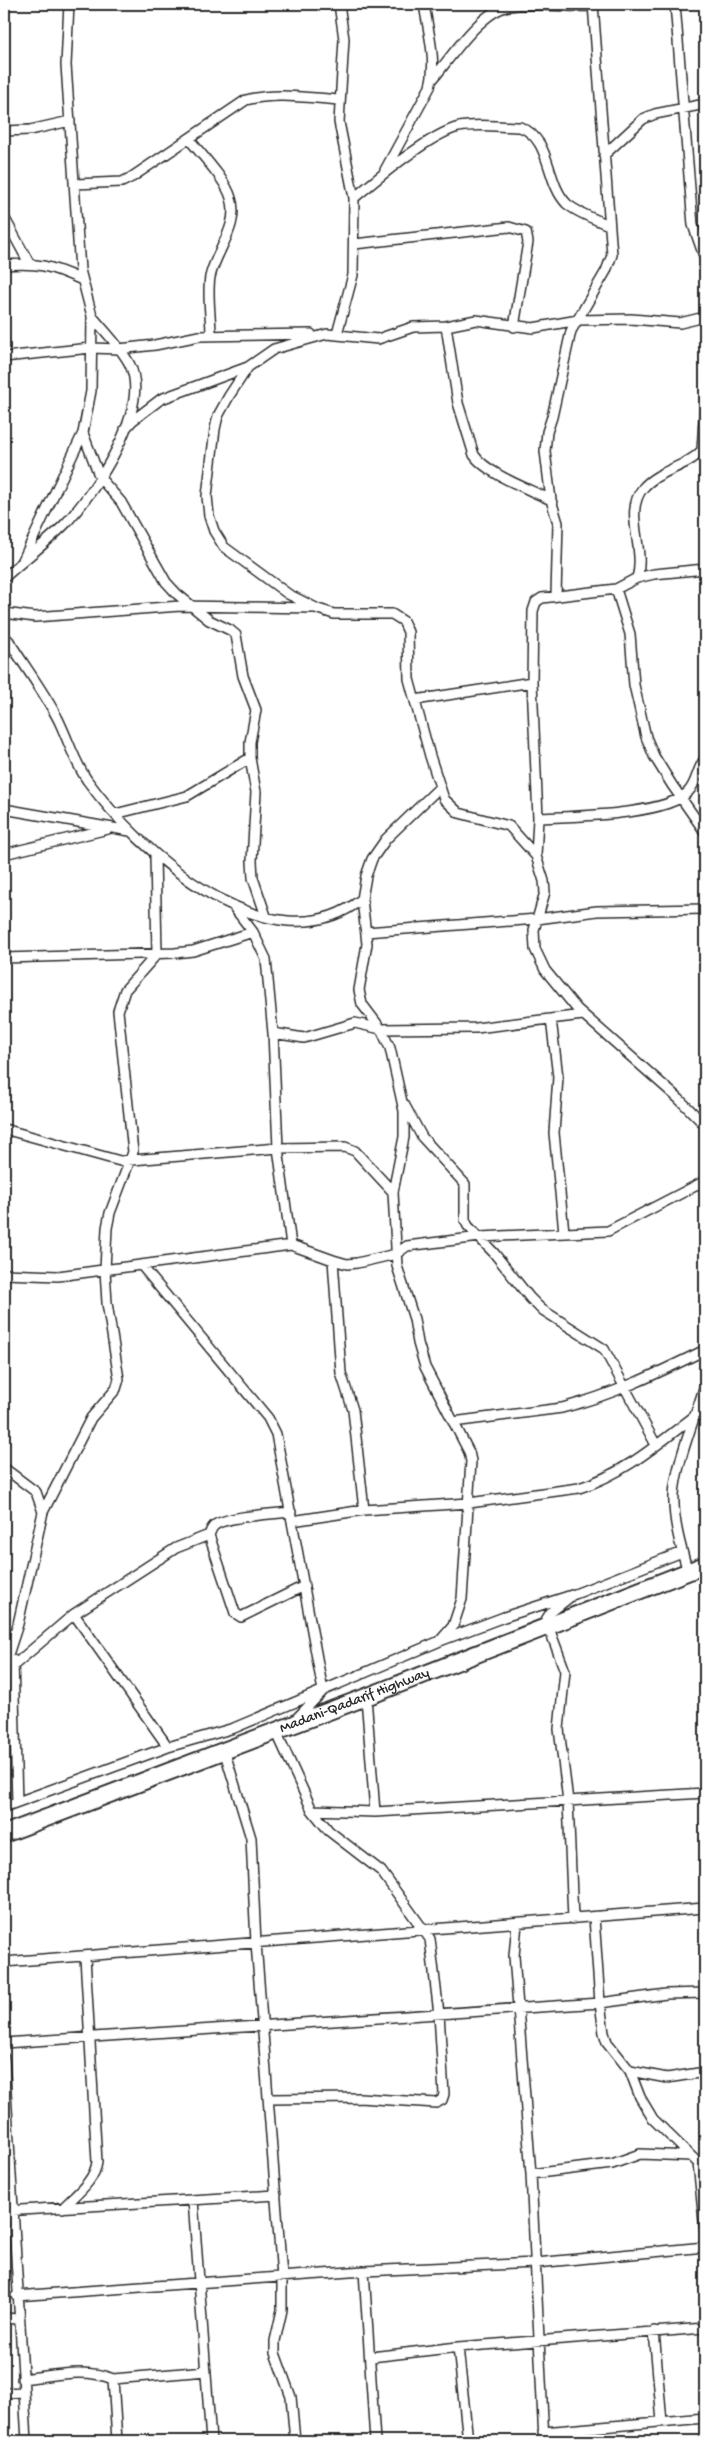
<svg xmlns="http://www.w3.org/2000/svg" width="709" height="2445" font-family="'Gochi Hand',sans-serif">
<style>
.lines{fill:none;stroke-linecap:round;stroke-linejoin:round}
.street-casing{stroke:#2b2b2b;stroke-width:12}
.highway-casing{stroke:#2b2b2b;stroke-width:20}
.street{stroke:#fff;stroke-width:9}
.highway{stroke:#fff;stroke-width:16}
.labels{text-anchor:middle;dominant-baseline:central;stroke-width:4;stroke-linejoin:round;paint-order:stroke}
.street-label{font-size:15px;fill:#2b2b2b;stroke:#fff}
</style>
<rect width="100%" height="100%" fill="#fff"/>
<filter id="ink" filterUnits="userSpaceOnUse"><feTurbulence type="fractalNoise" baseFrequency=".02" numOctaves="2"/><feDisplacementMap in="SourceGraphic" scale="10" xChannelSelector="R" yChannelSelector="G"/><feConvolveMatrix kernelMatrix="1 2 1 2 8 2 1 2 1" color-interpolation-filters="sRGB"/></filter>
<g filter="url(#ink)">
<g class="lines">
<defs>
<path id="street" d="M675,4L693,225L705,259
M433,79C451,57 481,11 509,6C534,2 567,8 593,6
M4,131L30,130L70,121
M189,139C201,154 226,180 231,198C240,226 216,250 210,277C207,295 211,317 211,335
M604,155L643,119L655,114L705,104
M385,170L430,87C437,60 428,31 424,4
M75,184L122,182L132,177L246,100C276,92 309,98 339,100
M354,198C378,178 430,134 459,127C478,123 501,127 520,127C552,139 545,182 567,204C579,214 595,219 609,225
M4,217L29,263
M354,244L509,227L526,232L528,242L514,327
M4,265C38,262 51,266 82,280
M446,326L458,403L474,455C487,474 529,489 551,500
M337,334L353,275L354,198L339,122L344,39L339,4
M4,357L91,348L119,349L155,345L199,336L311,334
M248,367L229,396L218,416L215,429L207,496L209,516L214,531L224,547L288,594L318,609L334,614H392L403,621L408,632L409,679L430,756L444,799L459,813L509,826L536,856
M125,429L132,421L161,399L248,367L274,349L327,334L378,339L413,327L446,326L476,320L533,328L578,320L631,319L680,323L705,317
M83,433L100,478L121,502L166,582L177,594L209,620L230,630L236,635L243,676L256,710L250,742V758L256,792L252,861L253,878L266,916
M23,560L83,433L91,391L92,316L80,270L66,65L69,4
M705,569L654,574L637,578L616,589L542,598L536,602L533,611L532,682L538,818L536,856L544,881L545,892L534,930L535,949L545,970L577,1009L679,1099L705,1125
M4,578C24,559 48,542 67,522C96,490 151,409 130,365C121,347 104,331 92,316
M637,578C646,549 623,512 643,488C658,470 688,467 702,450L705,403
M616,589L630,634L634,685L646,737L654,756L672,785L705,832
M556,595L558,523L551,500L545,451L547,432L552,417L571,331L606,271L612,255L593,4
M4,613L35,617L180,606L316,608
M4,636L9,641C25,667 44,692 58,719C68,739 74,761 87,780C139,852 271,971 362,899
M415,700L532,682
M440,787L386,839L372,859L366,876L362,899L367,944L359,990L362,1004L381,1029L390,1048L404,1111V1137L393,1192L397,1266L414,1319L418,1343L425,1367L469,1452L471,1461L462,1599L453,1626L440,1641
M4,809L130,831
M115,814L187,796L250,758
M538,818C572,816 665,816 688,792C697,783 697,768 705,759
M4,854L108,829
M233,906L253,932L266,959L273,1033L278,1148L291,1245
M366,932L537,919L597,911L705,909
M4,958L175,953L193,951L253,932
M551,1019L558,1077L554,1133L564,1232
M273,1033L304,1038L355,1023L381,1029L476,1028L583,1015
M404,1104L422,1137L465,1184V1220L468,1226L494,1253L530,1298L541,1309L604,1349L656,1445
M4,1129L120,1161L278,1148L345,1147L355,1151L393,1192
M333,1260L341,1373L353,1410L364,1510
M141,1265L268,1418L276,1434L323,1691L296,1719
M4,1274L58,1276L291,1245L333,1260L347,1264L357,1263L396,1254L407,1246L480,1237L608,1231L705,1181
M453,1422L562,1408C613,1395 658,1373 705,1350
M4,1468L36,1492L43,1512
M291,1512C273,1514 228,1516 215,1525C211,1528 211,1531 209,1535L235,1613L241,1617L304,1586
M292,1521L364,1510L469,1503L579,1488C624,1474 659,1443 696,1415
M688,1572C681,1548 673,1521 674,1496C675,1466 696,1415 705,1385
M570,1597L551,1612L546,1620L565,1671L559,1729L568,1801L573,1919
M74,1614L168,1747
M13,1660L17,1802
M13,1666L74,1614L176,1548L209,1535
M4,1667L18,1624L43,1512L91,1418L116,1389L119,1379L107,1303L105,1270L107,1228L110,1213L133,1152L118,1011L125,990L157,954L155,856
M366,1697L375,1812
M224,1750L251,1838L256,1943L282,2277V2310L275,2341V2353L291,2397L295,2441
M4,1807L168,1747L234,1728L440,1641L504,1617L575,1594L682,1552
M312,1810L375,1812L705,1793
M594,1917L600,2003L604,2033L607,2042L630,2071L640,2097L653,2119L698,2163L705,2231
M517,1923L514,1956L531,2174L544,2441
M4,1962L705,1908
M4,2043L600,2003L666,1994L705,1993
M4,2058L27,2441
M630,2071L667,2078L705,2072
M270,2099L360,2098L436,2103L442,2100L444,2094L439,2014L430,1939L381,1871L329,1831L312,1810L276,1731
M531,2174L612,2164L640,2154L691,2156
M193,2200L211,2441
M63,2208C75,2195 95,2181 97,2162L85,1957
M4,2211L276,2195
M364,2271L375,2441
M16,2296L364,2271L536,2263L705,2247
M4,2318L18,2319
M654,2331L662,2422
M371,2357L458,2347
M22,2379C52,2376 85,2367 113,2379L117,2441
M113,2379L206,2371
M4,2393L23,2392
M543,2432L705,2418
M447,2441L468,2440
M468,2441L458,2347L705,2328"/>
<g id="highway">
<path id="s1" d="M4,1834L366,1697L705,1565"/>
</g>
</defs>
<!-- street casing -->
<use href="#street" class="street-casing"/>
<!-- highway casing -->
<use href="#highway" class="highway-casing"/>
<!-- street -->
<use href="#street" class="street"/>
<!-- highway -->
<use href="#highway" class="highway"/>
</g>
</g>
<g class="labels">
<!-- street labels -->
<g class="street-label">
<text stroke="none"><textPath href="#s1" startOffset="375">Madani-Qadarif Highway</textPath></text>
</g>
</g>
<!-- margin -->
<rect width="709" height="2445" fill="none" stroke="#fff" stroke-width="20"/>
<rect x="10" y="10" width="689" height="2425" fill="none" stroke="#2b2b2b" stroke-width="2" filter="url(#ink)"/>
</svg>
